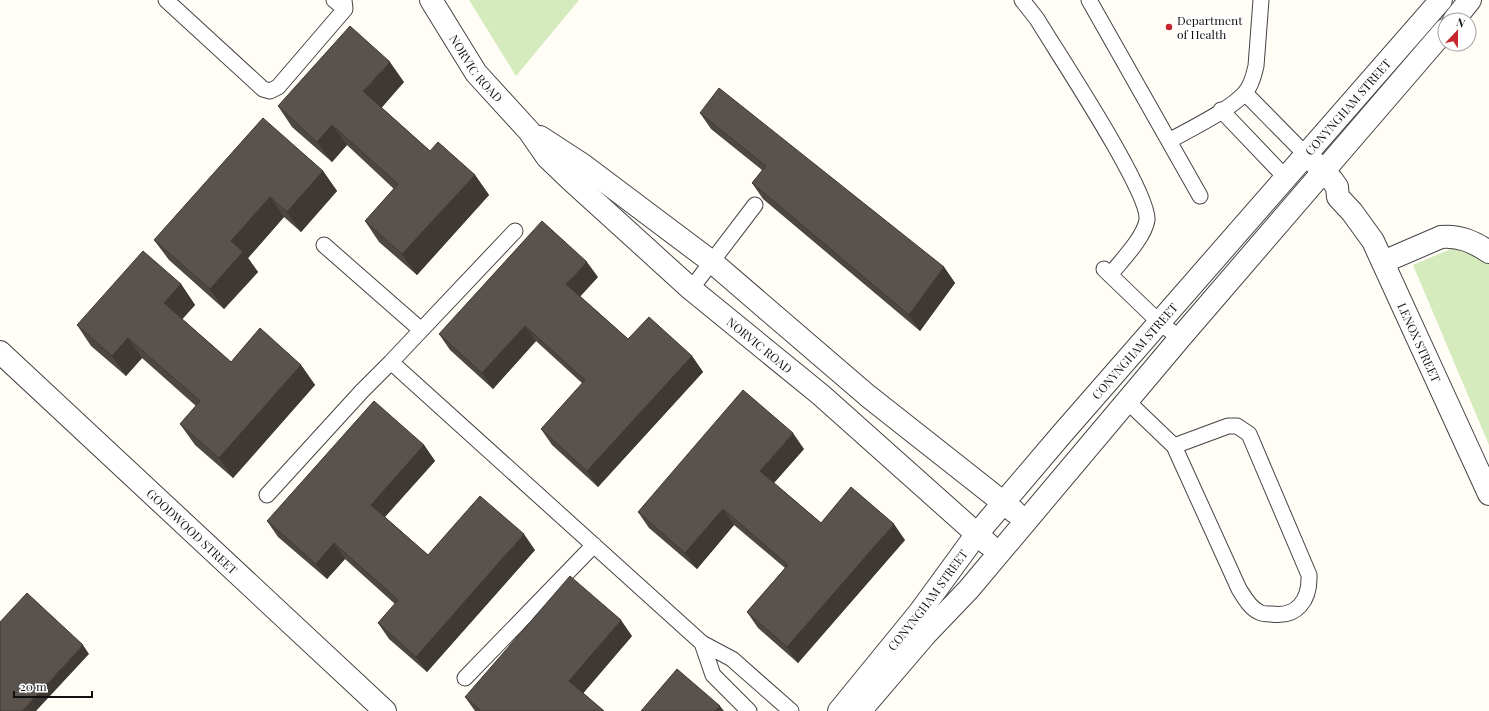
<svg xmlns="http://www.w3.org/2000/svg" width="1489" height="711" font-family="'Playfair Display',serif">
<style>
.green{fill:#d5ebbd}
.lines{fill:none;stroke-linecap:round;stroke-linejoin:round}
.service-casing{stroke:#444;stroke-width:17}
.minor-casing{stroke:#444;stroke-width:24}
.tertiary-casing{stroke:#444;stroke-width:24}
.service{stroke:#fff;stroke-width:15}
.minor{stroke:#fff;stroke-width:22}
.tertiary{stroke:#fff;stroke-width:22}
.wall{fill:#4d4742}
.shaded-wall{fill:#3f3936}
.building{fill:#5a524d;stroke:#3f3936}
.poi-dot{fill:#c4262e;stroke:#fff;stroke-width:1.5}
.labels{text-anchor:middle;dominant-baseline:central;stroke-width:4;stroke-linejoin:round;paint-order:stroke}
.poi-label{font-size:12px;fill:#111;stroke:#fff;text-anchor:start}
.street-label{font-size:12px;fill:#111;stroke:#fff}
</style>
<rect width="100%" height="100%" fill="#fffdf5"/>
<!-- green -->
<path class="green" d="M469,0H579L516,76Z
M1460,245L1489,264V445L1413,265Z"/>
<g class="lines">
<defs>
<path id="service" d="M166,0L263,89L270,91L278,87L345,9
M334,0L345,9L344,0
M1022,0L1037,19C1056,51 1150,192 1147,220C1144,238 1121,261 1110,275
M1089,0L1200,196
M1245,93L1306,155
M1221,110L1286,178
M1169,141C1190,129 1228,111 1244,94C1251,87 1254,75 1256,66L1261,0
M324,245L421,330
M1104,269L1160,323L1180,338
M691,289L755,205
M391,362L515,231
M1127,401L1174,446
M1228,426H1237L1249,434L1309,575C1310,600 1297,618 1271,614C1267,614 1262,614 1259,612C1250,608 1244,597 1239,589L1174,446Z
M267,495L362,391L391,362L702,643L732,659L791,711
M702,643L713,675L749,711
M465,678L594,545"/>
<g id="minor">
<path d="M1383,262L1441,237C1459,235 1474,242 1489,252"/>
<path id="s1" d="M0,352L385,711"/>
</g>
<g id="tertiary">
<path id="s2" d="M431,0L476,73L529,131L547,157L571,180L691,289L821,395L988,544"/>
<path d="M1454,20L1470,0"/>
<path d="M540,137L583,165L712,262L868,396L1015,512"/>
<path id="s3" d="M1314,162L1332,180L1337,187L1338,197L1352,212L1373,241L1489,494"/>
<path id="s4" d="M839,711L919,613L976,535L1061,435L1441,0"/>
<path d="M860,711L925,635L969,589L1180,338L1445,30"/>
</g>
</defs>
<!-- service casing -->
<use href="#service" class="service-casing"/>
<!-- minor casing -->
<use href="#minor" class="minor-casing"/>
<!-- tertiary casing -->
<use href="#tertiary" class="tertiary-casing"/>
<!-- service -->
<use href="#service" class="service"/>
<!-- minor -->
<use href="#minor" class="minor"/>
<!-- tertiary -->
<use href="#tertiary" class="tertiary"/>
</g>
<!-- wall -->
<path class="wall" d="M404,82L381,107L430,151L475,175L489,195L417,275L379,242L365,221L394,189L347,145L332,162L292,127L278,106Z
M700,113L944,267L955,283L920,331L763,199L752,183L762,170L711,129Z
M323,171L337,191L301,232L284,217L248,258L258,272L224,309L169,260L154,240Z
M598,277L580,296L628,339L692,356L703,372L598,487L552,445L541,429L583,384L536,341L493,389L450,350L439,334Z
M181,284L195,305L182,319L231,362L301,365L315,385L233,478L195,445L180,424L196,406L142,358L126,376L91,346L77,325Z
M424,445L435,461L385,517L428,555L535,550L427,672L389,639L378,623L395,604L345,559L327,579L278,537L267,521Z
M804,449L774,483L821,523L905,540L798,663L758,628L747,612L785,568L734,525L697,569L649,528L638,512Z
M632,636L583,693L604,711H475L465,697Z"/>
<!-- shaded-wall -->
<path class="shaded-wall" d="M390,62L404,82L378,112L363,91Z
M332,125L347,145L332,162L317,142Z
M323,171L337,191L301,232L287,212Z
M475,175L489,195L417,275L402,254Z
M270,197L284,217L248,258L258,272L224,309L210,289L231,241Z
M587,262L598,277L577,300L566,284Z
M944,267L955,283L920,331L909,315Z
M181,284L195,305L178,324L164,303Z
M525,326L536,341L493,389L482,373Z
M128,338L142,358L126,376L112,356Z
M692,356L703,372L598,487L587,471Z
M301,365L315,385L233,478L219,458Z
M793,433L804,449L771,486L760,471Z
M424,445L435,461L382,520L371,505Z
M723,509L734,525L697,569L685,553Z
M894,524L905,540L798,663L787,647Z
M524,534L535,550L427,672L416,657Z
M334,543L345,559L327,579L316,564Z
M621,620L632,636L580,697L569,681Z
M83,645L89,654L36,711H22Z
M720,706L724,711H715Z"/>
<!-- building -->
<path class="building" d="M350,26L390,62L363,91L430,151L438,142L475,175L402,254L365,221L398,184L332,125L317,142L278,106Z
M719,88L944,267L909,315L752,183L766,166L700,113Z
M263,118L323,171L287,212L270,197L231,241L243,252L210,289L154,240Z
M542,221L587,262L566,284L628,339L649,317L692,356L587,471L541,429L585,380L525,326L482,373L439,334Z
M143,251L181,284L164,303L231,362L260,328L301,365L219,458L180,424L200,401L128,338L112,356L77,325Z
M743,390L793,433L760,471L821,523L851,487L894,524L787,647L747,612L788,565L723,509L685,553L638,512Z
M374,401L424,445L371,505L428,555L480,496L524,534L416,657L378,623L398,600L334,543L316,564L267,521Z
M570,576L621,620L569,681L604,711H481L465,697Z
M27,593L83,645L22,711H0V622Z
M677,669L720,706L715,711H641Z"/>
<!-- markers -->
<circle class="poi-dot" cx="1169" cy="27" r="4"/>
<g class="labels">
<!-- poi labels -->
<g class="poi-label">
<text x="1177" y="20">Department<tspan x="1177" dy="14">of Health</tspan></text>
</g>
<!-- street labels -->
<g class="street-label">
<text stroke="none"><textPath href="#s2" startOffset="82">NORVIC ROAD</textPath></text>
<text stroke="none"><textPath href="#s4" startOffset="790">CONYNGHAM STREET</textPath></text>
<text stroke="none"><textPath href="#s3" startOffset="212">LENOX STREET</textPath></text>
<text stroke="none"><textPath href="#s2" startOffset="480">NORVIC ROAD</textPath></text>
<text stroke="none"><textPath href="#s4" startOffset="466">CONYNGHAM STREET</textPath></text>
<text stroke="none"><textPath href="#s1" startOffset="263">GOODWOOD STREET</textPath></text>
<text stroke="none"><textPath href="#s4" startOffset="142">CONYNGHAM STREET</textPath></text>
</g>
</g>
<!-- north arrow -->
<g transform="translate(1457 32) rotate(22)"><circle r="19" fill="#ffffff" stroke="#a0a0a0"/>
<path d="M0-3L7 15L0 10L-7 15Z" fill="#c4262e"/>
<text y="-6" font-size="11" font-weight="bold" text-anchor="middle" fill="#111111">N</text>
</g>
<!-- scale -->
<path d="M14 691v6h78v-6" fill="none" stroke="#111111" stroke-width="2"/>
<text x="20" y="691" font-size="12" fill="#111111" stroke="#ffffff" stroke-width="3" paint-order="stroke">20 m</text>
</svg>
